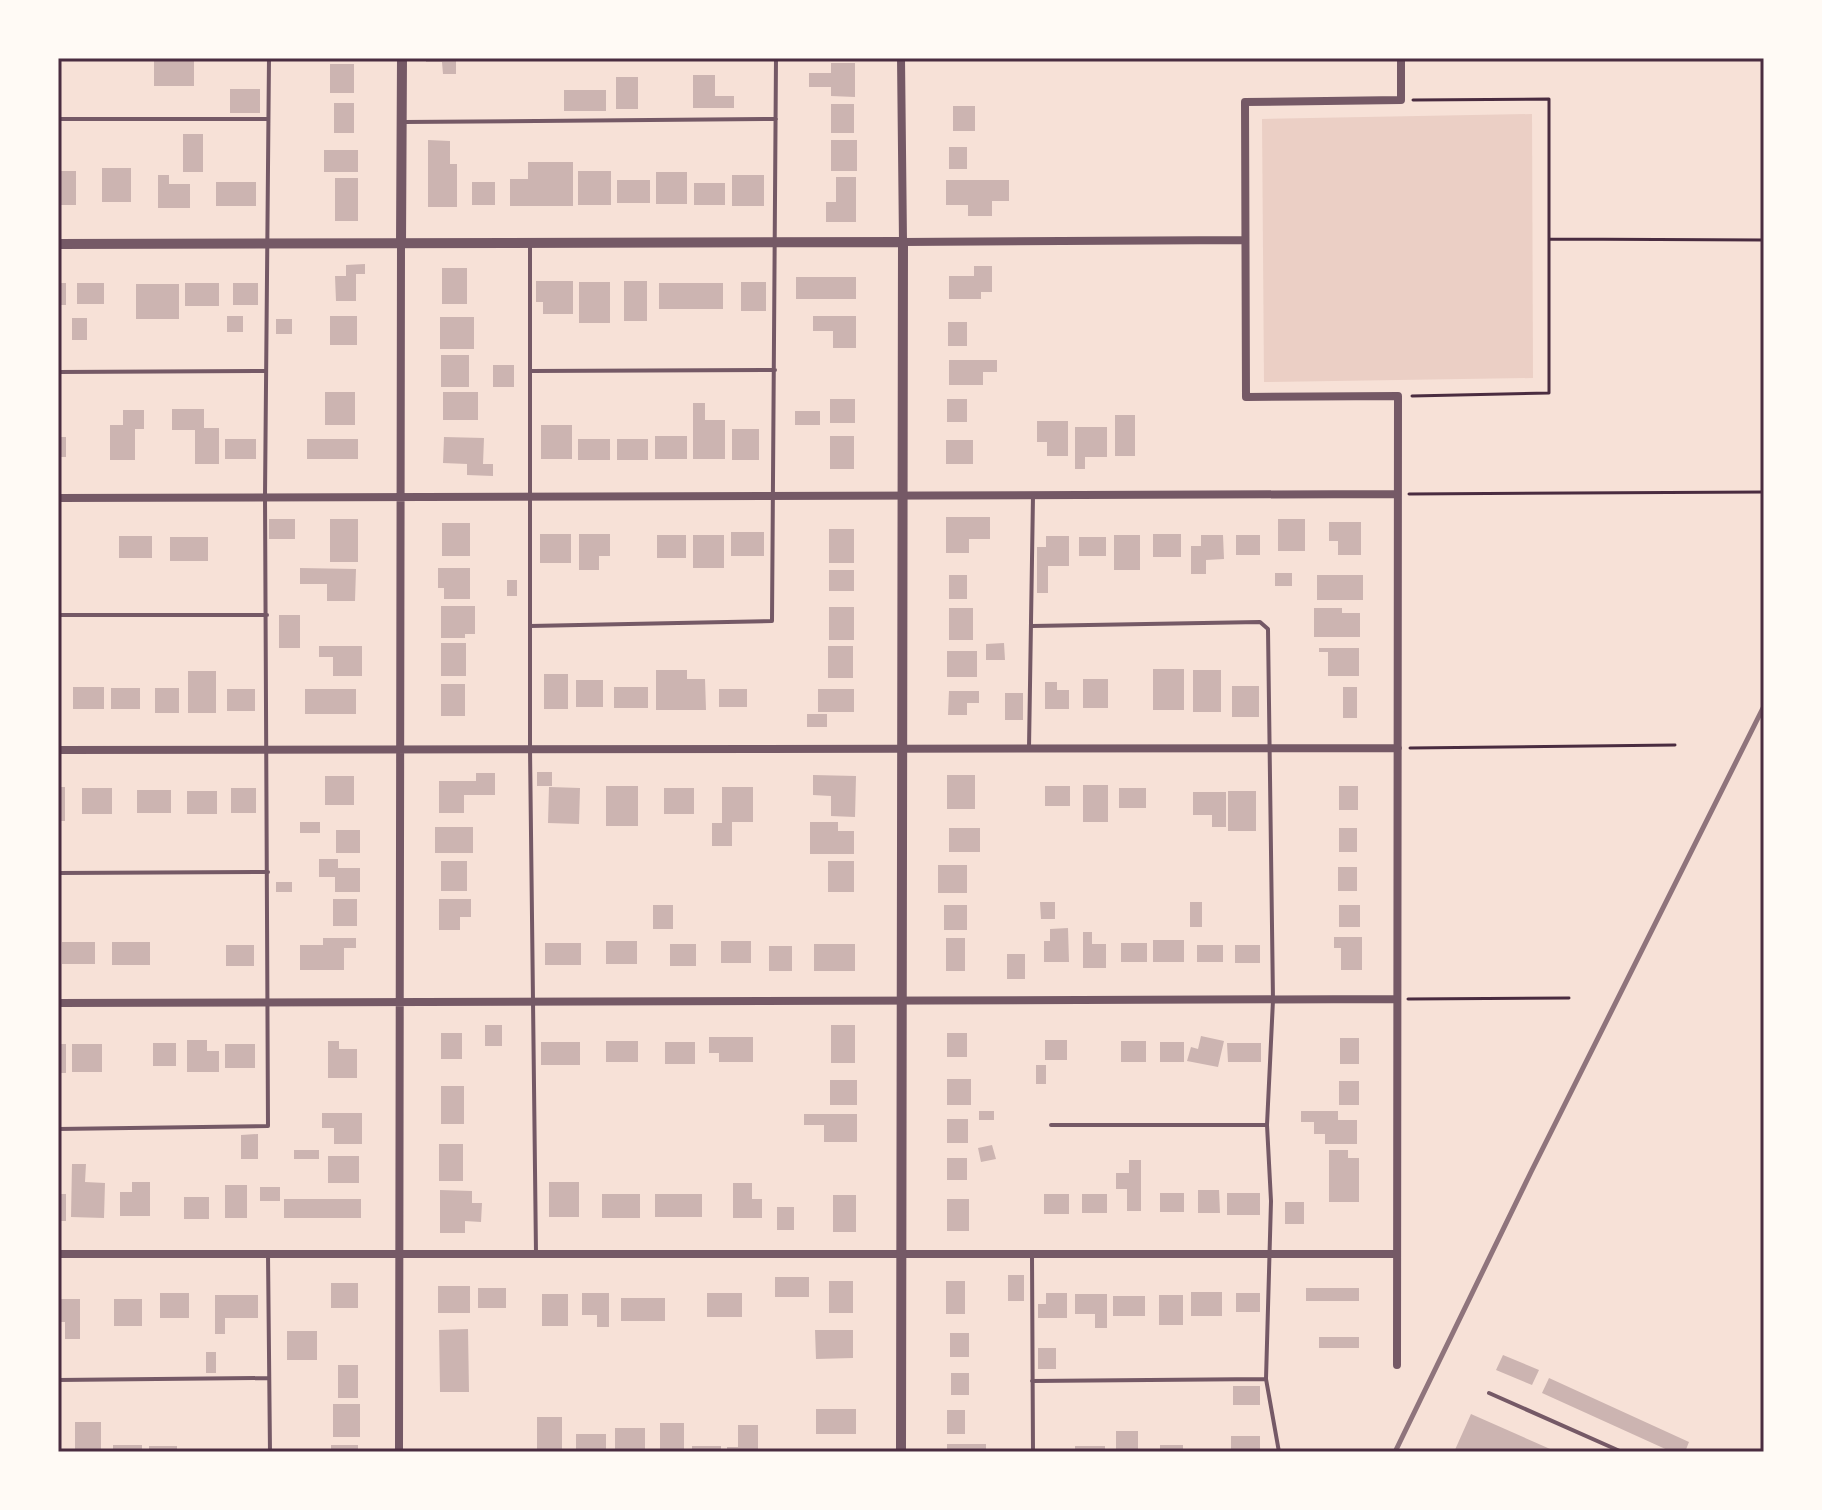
<svg xmlns="http://www.w3.org/2000/svg" width="1822" height="1510" font-family="'IBM Plex Serif',serif">
<style>
.green{fill:#ebcfc5}
.building{fill:#ccb4b1}
.lines{fill:none;stroke-linecap:round;stroke-linejoin:round}
.path{stroke:#4a2c40;stroke-width:3}
.service{stroke:#755966;stroke-width:4}
.minor{stroke:#755966;stroke-width:8}
.tertiary{stroke:#755966;stroke-width:10}
.rail{stroke:#8f747c;stroke-width:5}
.neatline{fill:none;stroke:#4a2c40;stroke-width:3}
</style>
<rect width="100%" height="100%" fill="#f7e1d7"/>
<!-- green -->
<path class="green" d="M1532,114L1533,378L1264,382L1262,119Z"/>
<!-- building -->
<path class="building" d="M154,58H194V86H154Z
M426,58H456V74H443L442,62H426Z
M831,63H855V97L831,96V87H809V73H831Z
M330,64H354V93H330Z
M693,75H715V96H734V108H693Z
M616,77H638V109H616Z
M230,89H260V113H230Z
M564,90H606V111H564Z
M334,103H354V133H334Z
M831,104H854V133H831Z
M953,106H975V131H953Z
M183,134H203V172H183Z
M428,140L450,141V164H457V207H428Z
M831,140H857V171H831Z
M949,147H967V169H949Z
M324,150H358V172H324Z
M528,162H573V206H510V179H528Z
M102,168H131V202H102Z
M58,171H76V205H58Z
M578,171H611V205H578Z
M656,172H687V204H656Z
M158,175H169V184H190V208H158Z
M732,175H764V206H732Z
M836,177H856V222H826V202H836Z
M335,178H358V221H335Z
M617,180H650V203H617Z
M946,180H1009V201H992V216H968V205H946Z
M216,182H256V206H216Z
M472,182H495V205H472Z
M694,183H725V205H694Z
M365,264V274H356V301H336L335,276H346V265Z
M974,266H992V292H981V299H949V276H974Z
M442,268H467V304H442Z
M796,277H856V299H796Z
M536,281H573V314H543V302H536Z
M624,281H647V321H624Z
M579,282H610V323H579Z
M741,282H766V311H741Z
M58,283H66V305H58Z
M77,283H104V304H77Z
M185,283H219V306H185Z
M233,283H258V305H233Z
M659,283H723V309H659Z
M136,284H179V319H136Z
M227,316H243V332H227Z
M330,316H357V345H330Z
M813,316H856V348H833V331H813Z
M440,317H474V349H440Z
M72,318H87V340H72Z
M276,319H292V334H276Z
M948,322H967V346H948Z
M441,355H469V387H441Z
M949,360H997V372H983V385H949Z
M493,365H514V387H493Z
M325,392H355V425H325Z
M443,392H478V420H443Z
M830,399H855V423H830Z
M947,399H967V422H947Z
M693,403H705V420H725V459H693Z
M172,409H204V428H219V464H195V430H172Z
M123,410H144V429H135V460H110V425H123Z
M795,411H820V425H795Z
M1115,415H1135V456H1115Z
M1037,421H1068V456H1047V442H1037Z
M541,425H572V459H541Z
M1075,427H1107V457H1085V469H1075Z
M732,429H759V460H732Z
M655,436H687V459H655Z
M830,436H854V469H830Z
M58,437H66V457H58Z
M444,437L484,438L483,464H493V476L467,475V464L443,463Z
M225,439H256V459H225Z
M307,439H358V459H307Z
M578,439H610V460H578Z
M617,439H648V460H617Z
M946,440H973V464H946Z
M946,517H990V539H969V553H946Z
M269,519H295V539H269Z
M330,519H358V562H330Z
M1278,519H1305V551H1278Z
M1329,522H1361V555H1338V541H1329Z
M442,523H470V556H442Z
M829,529H854V563H829Z
M731,532H764V556H731Z
M540,534H571V563H540Z
M579,534H610V556H599V570H579Z
M1153,534H1181V557H1153Z
M657,535H686V558H657Z
M693,535H724V568H693Z
M1114,535H1140V570H1114Z
M1201,535H1223L1224,559L1206,560V574H1191V546H1201Z
M1236,535H1260V555H1236Z
M119,536H152V558H119Z
M1046,536H1069V566H1048V593H1037V547H1046Z
M170,537H208V561H170Z
M1079,537H1106V556H1079Z
M300,568L356,569L355,601H327V584H300Z
M438,568H470V599H444V588H438Z
M829,570H854V591H829Z
M1275,573H1292V586H1275Z
M949,575H967V599H949Z
M1317,575H1363V600H1317Z
M507,580H517V596H507Z
M441,606H475V634H465V638H441Z
M829,607H854V640H829Z
M949,608H973V640H949Z
M1314,608H1342V613H1360V637H1314Z
M279,615H300V648H279Z
M441,643H466V676H441Z
M1004,643L1005,660H986V644Z
M319,646H362V676H333V657H319Z
M828,646H853V678H828Z
M1319,648H1359V676H1328V652H1319Z
M947,651H977V677H947Z
M1153,669H1184V710H1153Z
M656,670H687V679H705L706,710H656Z
M1193,670H1221V712H1193Z
M188,671H216V713H188Z
M544,674H568V709H544Z
M1083,679H1108V708H1083Z
M576,680H603V707H576Z
M1045,682H1057V690H1069V709H1045Z
M441,684H465V716H441Z
M1232,686H1259V717H1232Z
M73,687H104V709H73Z
M614,687H648V708H614Z
M1343,687H1357V718H1343Z
M111,688H140V709H111Z
M155,688H179V713H155Z
M227,689H255V711H227Z
M305,689H356V714H305Z
M719,689H747V707H719Z
M818,689H854V712H818Z
M949,691H979V703H967V715H948Z
M1005,693H1023V720H1005Z
M807,714H827V727H807Z
M537,772H552V786H537Z
M476,773H495V795H464V813H439V781H476Z
M813,775L856,776L855,817L831,816V796L813,795Z
M947,775H975V809H947Z
M325,776H354V805H325Z
M1083,785H1108V822H1083Z
M606,786H638V826H606Z
M1045,786H1070V806H1045Z
M1339,786H1358V810H1339Z
M58,787H65V821H58Z
M549,787L580,788L579,824L548,823Z
M722,787H753V822H732V846H712V823H722Z
M82,788H112V814H82Z
M231,788H256V813H231Z
M664,788H694V814H664Z
M1119,788H1146V808H1119Z
M137,790H171V813H137Z
M187,791H217V814H187Z
M1228,791H1256V831H1228Z
M1193,792H1226V827H1212V815H1193Z
M300,822H320V833H300Z
M810,822H838V831H854V854H810Z
M435,827H473V853H435Z
M949,828H980V852H949Z
M1339,828H1357V852H1339Z
M336,830H360V853H336Z
M319,859H338V868H360V892H335V877H319Z
M441,861H467V891H441Z
M828,861H854V892H828Z
M938,865H967V893H938Z
M1338,867H1357V891H1338Z
M276,882H292V892H276Z
M333,899H357V926H333Z
M439,899H471V917H460V930H439Z
M1040,902H1055V919H1041Z
M1190,902H1202V927H1190Z
M653,905H673V929H653Z
M944,905H967V930H944Z
M1339,905H1360V927H1339Z
M1068,928L1069,962H1044V941H1050V929Z
M1083,932H1092V944H1106V968H1083Z
M1334,937H1362V970H1341V948H1334Z
M323,938H356V948H344V970H300V945H323Z
M946,938H965V971H946Z
M1153,940H1184V962H1153Z
M606,941H637V964H606Z
M721,941H751V963H721Z
M62,942H95V964H62Z
M112,942H150V965H112Z
M545,943H581V965H545Z
M1121,943H1147V962H1121Z
M670,944H696V966H670Z
M814,944H855V971H814Z
M226,945H254V966H226Z
M1197,945H1223V962H1197Z
M1235,945H1260V963H1235Z
M769,946H792V971H769Z
M1007,954H1025V979H1007Z
M485,1025H502V1046H485Z
M831,1025H855V1063H831Z
M441,1033H462V1059H441Z
M947,1033H967V1057H947Z
M1201,1036L1224,1041L1218,1067L1187,1061L1191,1047L1198,1049Z
M709,1037H753V1062H719V1053H709Z
M1340,1038H1359V1064H1340Z
M187,1040H207V1051H219V1072H187Z
M1045,1040H1067V1060H1045Z
M328,1041H339V1049H357V1078H328Z
M606,1041H638V1062H606Z
M1121,1041H1146V1062H1121Z
M541,1042H580V1065H541Z
M665,1042H695V1064H665Z
M1160,1042H1184V1062H1160Z
M153,1043H176V1066H153Z
M1227,1043H1261V1062H1228Z
M58,1044H66V1073H58Z
M72,1044H102V1072H72Z
M225,1044H255V1068H225Z
M1036,1065H1046V1084H1036Z
M947,1079H971V1105H947Z
M830,1080H857V1105H830Z
M1339,1081H1359V1105H1339Z
M441,1086H464V1124H441Z
M979,1111H994V1120H979Z
M1301,1111H1338V1120H1357V1144H1325V1134H1314V1122H1301Z
M322,1113H362V1144H334V1128H322Z
M804,1114H857V1142H824V1125H804Z
M947,1119H968V1143H947Z
M258,1134V1159H241V1135Z
M439,1144H463V1181H439Z
M992,1145L996,1159L981,1162L978,1148Z
M294,1150H319V1159H294Z
M1329,1150H1348V1158H1359V1202H1329Z
M328,1156H359V1183H328Z
M947,1158H967V1180H947Z
M1129,1160H1141V1211H1127V1189H1116V1173H1129Z
M72,1164H86L85,1182L105,1183L104,1218L71,1217Z
M132,1182H150V1216H120V1192H132Z
M549,1182H579V1217H549Z
M733,1183H752V1199H762V1218H733Z
M225,1185H247V1218H225Z
M260,1187H280V1201H260Z
M440,1190L472,1191V1203H482L481,1222L465,1221V1233H440Z
M1198,1190H1219L1220,1213H1198Z
M1160,1193H1184V1212H1160Z
M1227,1193H1260V1215H1227Z
M58,1194H66V1221H58Z
M602,1194H640V1218H602Z
M655,1194H702V1217H655Z
M1044,1194H1069V1214H1044Z
M1082,1194H1107V1213H1082Z
M833,1195H856V1232H833Z
M184,1197H209V1219H184Z
M284,1199H361V1218H284Z
M947,1199H969V1231H947Z
M1285,1202H1304V1224H1285Z
M777,1207H794V1230H777Z
M1008,1275H1024V1301H1008Z
M775,1277H809V1297H775Z
M829,1281H853V1313H829Z
M946,1281H965V1314H946Z
M331,1283H358V1308H331Z
M438,1286H470V1313H438Z
M478,1288H506V1308H478Z
M1306,1288H1359V1301H1306Z
M1191,1292H1222V1316H1191Z
M160,1293H189V1318H160Z
M582,1293H609V1327H597V1315H582Z
M707,1293H742V1317H707Z
M1046,1293H1067V1318H1038V1304H1046Z
M1236,1293H1260V1312H1236Z
M542,1294H568V1326H542Z
M1075,1294H1107V1328H1095V1314H1075Z
M215,1295H258V1318H225V1334H215Z
M1159,1295H1183V1325H1159Z
M1113,1296H1145V1316H1113Z
M621,1298H665V1321H621Z
M58,1299H80V1339H65V1322H58Z
M114,1299H142V1326H114Z
M468,1329L469,1392H440L439,1330Z
M815,1330H853V1358L816,1359Z
M287,1331H317V1360H287Z
M950,1333H969V1357H950Z
M1319,1337H1359V1348H1319Z
M1038,1348H1056V1369H1038Z
M206,1352H216V1373H206Z
M1503,1355L1539,1370L1532,1385L1496,1370Z
M338,1365H358V1398H338Z
M951,1373H969V1395H951Z
M1549,1378L1689,1442L1685,1452H1672L1542,1393Z
M1233,1386H1260V1405H1233Z
M333,1404H360V1437H333Z
M816,1409H856V1434H816Z
M947,1410H965V1434H947Z
M1471,1414L1557,1452H1454Z
M537,1417H562V1452H537Z
M75,1422H101V1452H75Z
M660,1423H684V1452H660Z
M738,1425H758V1452H727V1447H738Z
M615,1428H645V1452H615Z
M1116,1431H1138V1452H1116Z
M576,1434H606V1452H576Z
M1231,1436H1260V1452H1231Z
M947,1444H986V1451L947,1452Z
M113,1445H142V1452H113Z
M331,1445H358V1452H331Z
M1160,1445H1183V1452H1160Z
M149,1446H177V1452H149Z
M692,1446H721V1452H692Z
M1075,1446H1105V1452H1075Z"/>
<g class="lines">
<!-- path -->
<path class="path" d="M1550,239L1764,240
M1412,396L1549,393V99L1413,100
M1409,494L1764,492
M1410,748L1675,745
M1408,999L1569,998"/>
<!-- service -->
<path class="service" d="M58,119H268
M404,122L776,119
M530,246V749L536,1253
M531,371L775,370
M58,372L266,371
M58,615H267
M530,626L772,621L776,58
M1032,626L1260,622L1268,629L1273,1000L1267,1125L1271,1201L1266,1379L1032,1381
M1029,748L1033,496
M58,873L268,872
M1051,1125H1267
M58,1129L268,1126L265,496L269,58
M268,1254L270,1452
M1032,1255L1033,1452
M1266,1379L1279,1452
M58,1380L269,1378
M1489,1393L1622,1452"/>
<!-- minor -->
<path class="minor" d="M901,58L903,242L1245,240
M58,498L1397,494
M58,750L1398,748
M58,1003L1397,999
M58,1254H1397
M1397,1365L1398,396L1246,397L1245,102L1401,100V58
M399,1452L401,244"/>
<!-- tertiary -->
<path class="tertiary" d="M58,244L903,242L901,1452
M401,244L402,58"/>
<!-- rail -->
<path class="rail" d="M1395,1452L1531,1172L1764,706"/>
</g>
<!-- border -->
<rect width="1822" height="1510" fill="none" stroke="#fffaf5" stroke-width="120"/>
<rect x="60" y="60" width="1702" height="1390" class="neatline"/>
</svg>
